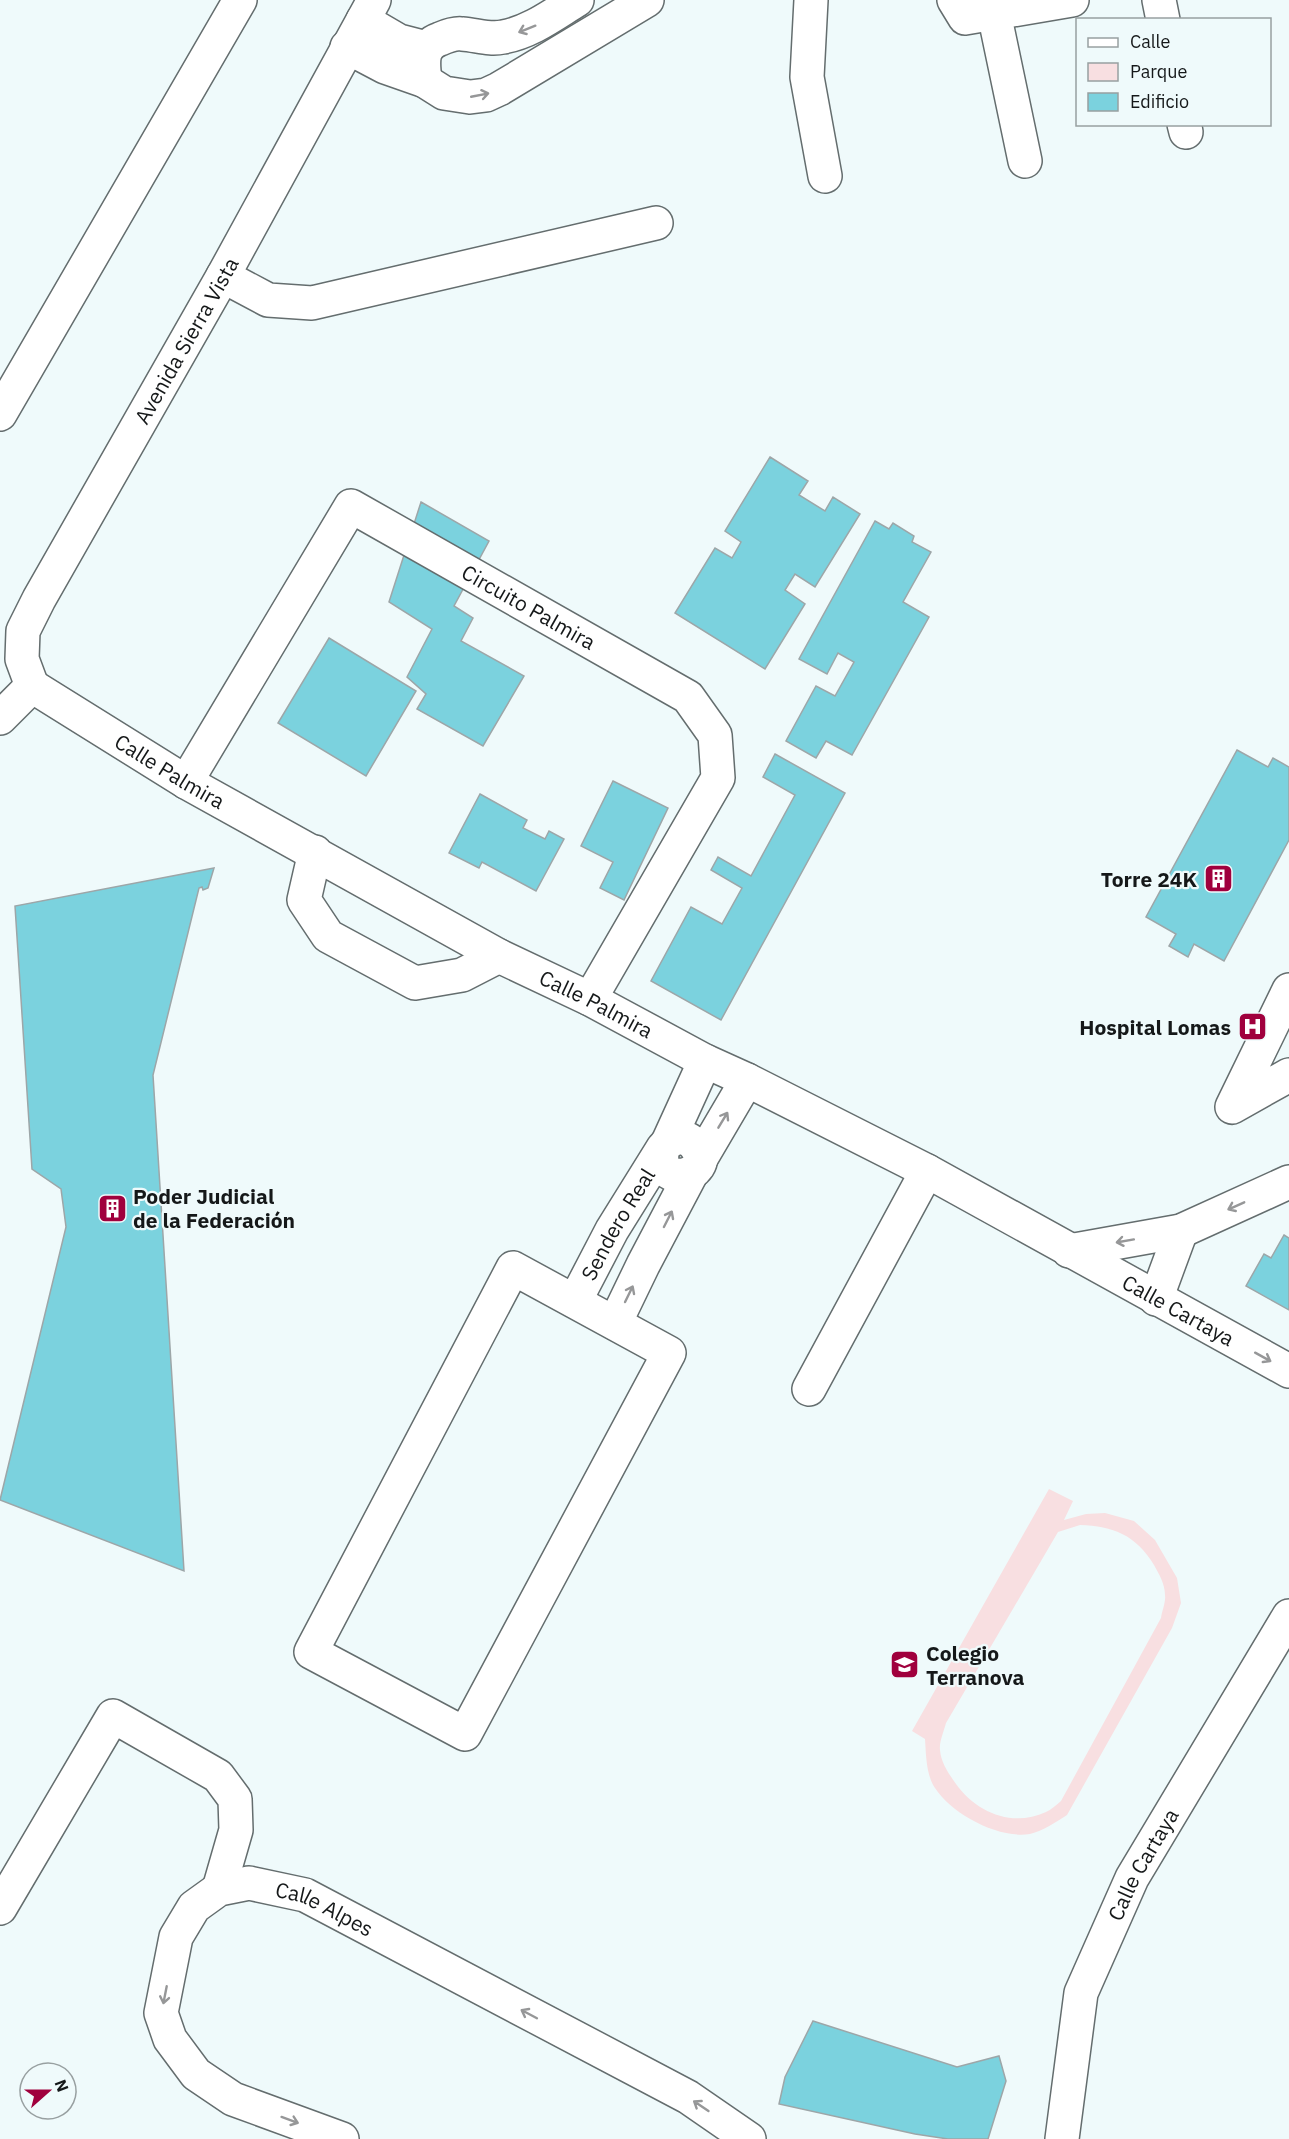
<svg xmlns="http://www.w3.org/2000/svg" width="1289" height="2139" font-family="'IBM Plex Sans',sans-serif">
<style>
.green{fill:#f8dfe1;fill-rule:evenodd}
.building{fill:#7bd2de;stroke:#9da6a8;stroke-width:1.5}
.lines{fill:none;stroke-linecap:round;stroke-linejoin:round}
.minor-casing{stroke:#646d6e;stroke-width:36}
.minor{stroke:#fff;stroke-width:33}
.oneway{stroke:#969798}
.labels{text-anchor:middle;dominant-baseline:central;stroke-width:4.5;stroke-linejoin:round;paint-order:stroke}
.street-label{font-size:21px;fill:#151819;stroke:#effafb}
.poi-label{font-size:21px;font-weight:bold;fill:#151819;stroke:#effafb;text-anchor:end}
</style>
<rect width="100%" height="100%" fill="#effafb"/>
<!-- green -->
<path class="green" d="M1049,1489L1073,1501L1064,1520L1086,1514L1105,1513L1134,1521L1155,1540L1177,1578L1181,1603L1172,1628L1067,1815C1056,1822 1043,1831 1030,1834C998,1839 952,1814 935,1788C926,1775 926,1754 925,1739L912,1731ZM1080,1525C1113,1526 1136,1535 1154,1565C1159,1574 1165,1584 1165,1595C1166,1602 1162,1611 1161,1618L1061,1801C1056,1805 1051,1810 1046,1812C1012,1828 976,1812 956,1784C949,1774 941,1763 940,1750C939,1742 944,1731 946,1723L1058,1532Z"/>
<!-- building -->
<path class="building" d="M770,457L808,481L799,495L825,511L833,497L860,514L815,587L795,574L785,590L805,604L765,669L675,613L715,548L732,558L741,542L725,531Z
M421,502L489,541L454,606L473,618L461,641L524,676L483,746L417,709L426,694L407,677L432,629L389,602Z
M875,521L889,529L893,523L914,536L912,542L931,552L903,602L929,617L852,755L826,741L816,758L786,741L816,686L835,696L854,662L838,653L827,674L799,659Z
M329,638L416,691L366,776L278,723Z
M1237,750L1268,767L1273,758L1289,767V840L1224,961L1194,944L1188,957L1169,946L1176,934L1146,917Z
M775,754L845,793L721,1020L651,981L691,907L722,924L742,888L711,870L718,857L751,876L795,795L763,777Z
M613,781L668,808L624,900L600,888L613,862L581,846Z
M480,794L527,820L523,828L545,839L549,831L564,839L536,891L482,862L479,868L449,853Z
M214,868L208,888L203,890L202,887L199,888L153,1075L184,1571L0,1500L66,1227L61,1189L32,1169L15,906Z
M1284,1235L1289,1238V1310L1246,1286L1264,1254L1271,1258Z
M813,2021L957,2067L999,2056L1006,2081L988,2139H948L915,2134L779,2104L785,2077Z"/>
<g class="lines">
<defs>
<g id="minor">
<path d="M811,0L807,77L825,176"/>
<path d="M954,0L965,18L1072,0"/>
<path d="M1159,0L1163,20"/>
<path d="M994,13L1025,161"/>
<path d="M363,20L399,41L426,48"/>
<path d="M347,47L385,67L425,81L444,93L470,97L486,95L499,89L647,0"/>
<path d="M425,81C423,63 420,46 440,39C447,36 455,33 462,34C477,35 489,40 503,37C531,32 554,14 577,0"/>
<path d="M1184,124L1186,132"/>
<path d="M223,276L268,300L312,303L656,223"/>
<path d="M0,414L240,0"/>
<path id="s1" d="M32,686L186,782L499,956L590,999L705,1061L747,1080L927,1171L1289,1371"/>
<path id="s2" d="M32,686L22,659L23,631L39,599L223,276L374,0"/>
<path d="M0,718L32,686"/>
<path id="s3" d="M186,782L351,506L688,697L715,735L718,778L590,999"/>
<path d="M315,852L304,900L328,936L415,983L462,975L499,956"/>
<path d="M1289,990L1232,1107L1289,1075"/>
<path d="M668,1142L705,1061"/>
<path d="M700,1160L747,1080"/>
<path d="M1069,1251L1181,1231L1289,1182"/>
<path d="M513,1268L669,1353L465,1734L311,1652Z"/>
<path d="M1156,1299L1181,1231"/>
<path id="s4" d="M575,1301L612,1230L663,1148C673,1136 687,1133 697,1148C716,1177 652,1191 663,1148"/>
<path d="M615,1323L643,1265L692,1172"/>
<path d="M809,1389L927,1171"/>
<path d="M0,1908L113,1716L218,1776L235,1799L236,1830L219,1889"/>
<path id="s5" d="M342,2139L233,2099L196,2074L170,2039L161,2013L176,1937L194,1907L219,1889L249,1883L305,1895L688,2097L749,2139"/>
<path id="s6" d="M1062,2139L1081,1993L1132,1878L1289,1616"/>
</g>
</defs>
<!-- minor casing -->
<use href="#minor" class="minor-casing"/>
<!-- minor -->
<use href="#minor" class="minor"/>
</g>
<!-- one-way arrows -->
<defs><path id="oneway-shaft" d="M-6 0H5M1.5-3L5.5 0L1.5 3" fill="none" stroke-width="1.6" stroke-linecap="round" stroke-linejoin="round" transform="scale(1.5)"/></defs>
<g class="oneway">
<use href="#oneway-shaft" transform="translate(527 29) rotate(158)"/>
<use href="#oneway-shaft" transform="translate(480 95) rotate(-11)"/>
<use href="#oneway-shaft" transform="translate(723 1120) rotate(-59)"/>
<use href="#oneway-shaft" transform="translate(1236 1206) rotate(156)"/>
<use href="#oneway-shaft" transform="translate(668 1219) rotate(-63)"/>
<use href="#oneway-shaft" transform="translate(1125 1241) rotate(170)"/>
<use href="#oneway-shaft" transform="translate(629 1294) rotate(-64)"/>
<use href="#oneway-shaft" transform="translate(1263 1357) rotate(29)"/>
<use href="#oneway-shaft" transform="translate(165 1995) rotate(101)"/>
<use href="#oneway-shaft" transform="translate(529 2014) rotate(-152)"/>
<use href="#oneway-shaft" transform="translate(701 2106) rotate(-146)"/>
<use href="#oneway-shaft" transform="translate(290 2120) rotate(20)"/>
</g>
<!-- icons -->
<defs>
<symbol id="building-square" viewBox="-11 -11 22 22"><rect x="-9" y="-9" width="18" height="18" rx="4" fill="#a0003d" stroke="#effafb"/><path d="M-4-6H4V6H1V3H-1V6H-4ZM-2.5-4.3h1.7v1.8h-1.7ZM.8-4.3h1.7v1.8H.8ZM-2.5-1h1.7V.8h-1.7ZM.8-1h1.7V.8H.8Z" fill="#fff"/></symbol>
<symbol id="hospital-square" viewBox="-11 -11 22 22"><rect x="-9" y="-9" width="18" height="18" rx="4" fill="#a0003d" stroke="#effafb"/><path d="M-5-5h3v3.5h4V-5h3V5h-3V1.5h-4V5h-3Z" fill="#fff"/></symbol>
<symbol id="school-square" viewBox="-11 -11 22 22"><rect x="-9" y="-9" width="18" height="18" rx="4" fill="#a0003d" stroke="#effafb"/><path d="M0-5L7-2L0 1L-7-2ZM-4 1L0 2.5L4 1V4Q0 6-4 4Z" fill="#fff"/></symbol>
</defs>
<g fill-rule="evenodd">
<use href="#building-square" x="1202" y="862" width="33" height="33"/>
<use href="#hospital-square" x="1236" y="1010" width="33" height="33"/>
<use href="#building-square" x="96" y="1192" width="33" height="33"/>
<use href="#school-square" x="888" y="1648" width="33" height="33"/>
</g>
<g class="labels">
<!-- street labels -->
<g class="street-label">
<text stroke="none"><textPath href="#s2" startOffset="390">Avenida Sierra Vista</textPath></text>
<text stroke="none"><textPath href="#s3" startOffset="526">Circuito Palmira</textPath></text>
<text stroke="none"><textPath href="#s1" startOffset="162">Calle Palmira</textPath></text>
<text stroke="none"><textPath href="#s1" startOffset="648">Calle Palmira</textPath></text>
<text stroke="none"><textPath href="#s4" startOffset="88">Sendero Real</textPath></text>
<text stroke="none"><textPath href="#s1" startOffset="1306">Calle Cartaya</textPath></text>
<text stroke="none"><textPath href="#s6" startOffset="290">Calle Cartaya</textPath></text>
<text stroke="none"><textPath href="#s5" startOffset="486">Calle Alpes</textPath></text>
</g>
<!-- poi labels -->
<g class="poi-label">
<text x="1197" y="879">Torre 24K</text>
<text x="1231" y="1027">Hospital Lomas</text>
<text x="133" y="1196" text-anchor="start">Poder Judicial<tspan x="133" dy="24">de la Federación</tspan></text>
<text x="926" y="1653" text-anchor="start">Colegio<tspan x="926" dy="24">Terranova</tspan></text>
</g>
</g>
<!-- legend -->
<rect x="1076" y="18" width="195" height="108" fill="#effafb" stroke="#98a0a1" stroke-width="1.5"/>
<rect x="1088" y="38" width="30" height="9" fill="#ffffff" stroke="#98a0a1" stroke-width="1.5"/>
<text x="1130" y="48" font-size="18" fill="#151819">Calle</text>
<rect x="1088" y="63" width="30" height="18" fill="#f8dfe1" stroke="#98a0a1" stroke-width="1.5"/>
<text x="1130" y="78" font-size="18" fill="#151819">Parque</text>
<rect x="1088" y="93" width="30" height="18" fill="#7bd2de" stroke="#98a0a1" stroke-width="1.5"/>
<text x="1130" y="108" font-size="18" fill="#151819">Edificio</text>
<!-- north arrow -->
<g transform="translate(48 2091) rotate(69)"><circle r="28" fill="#effafb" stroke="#98a0a1" stroke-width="1.5"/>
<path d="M0-4.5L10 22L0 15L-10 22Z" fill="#a0003d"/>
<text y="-9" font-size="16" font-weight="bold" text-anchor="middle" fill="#151819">N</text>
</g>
</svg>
